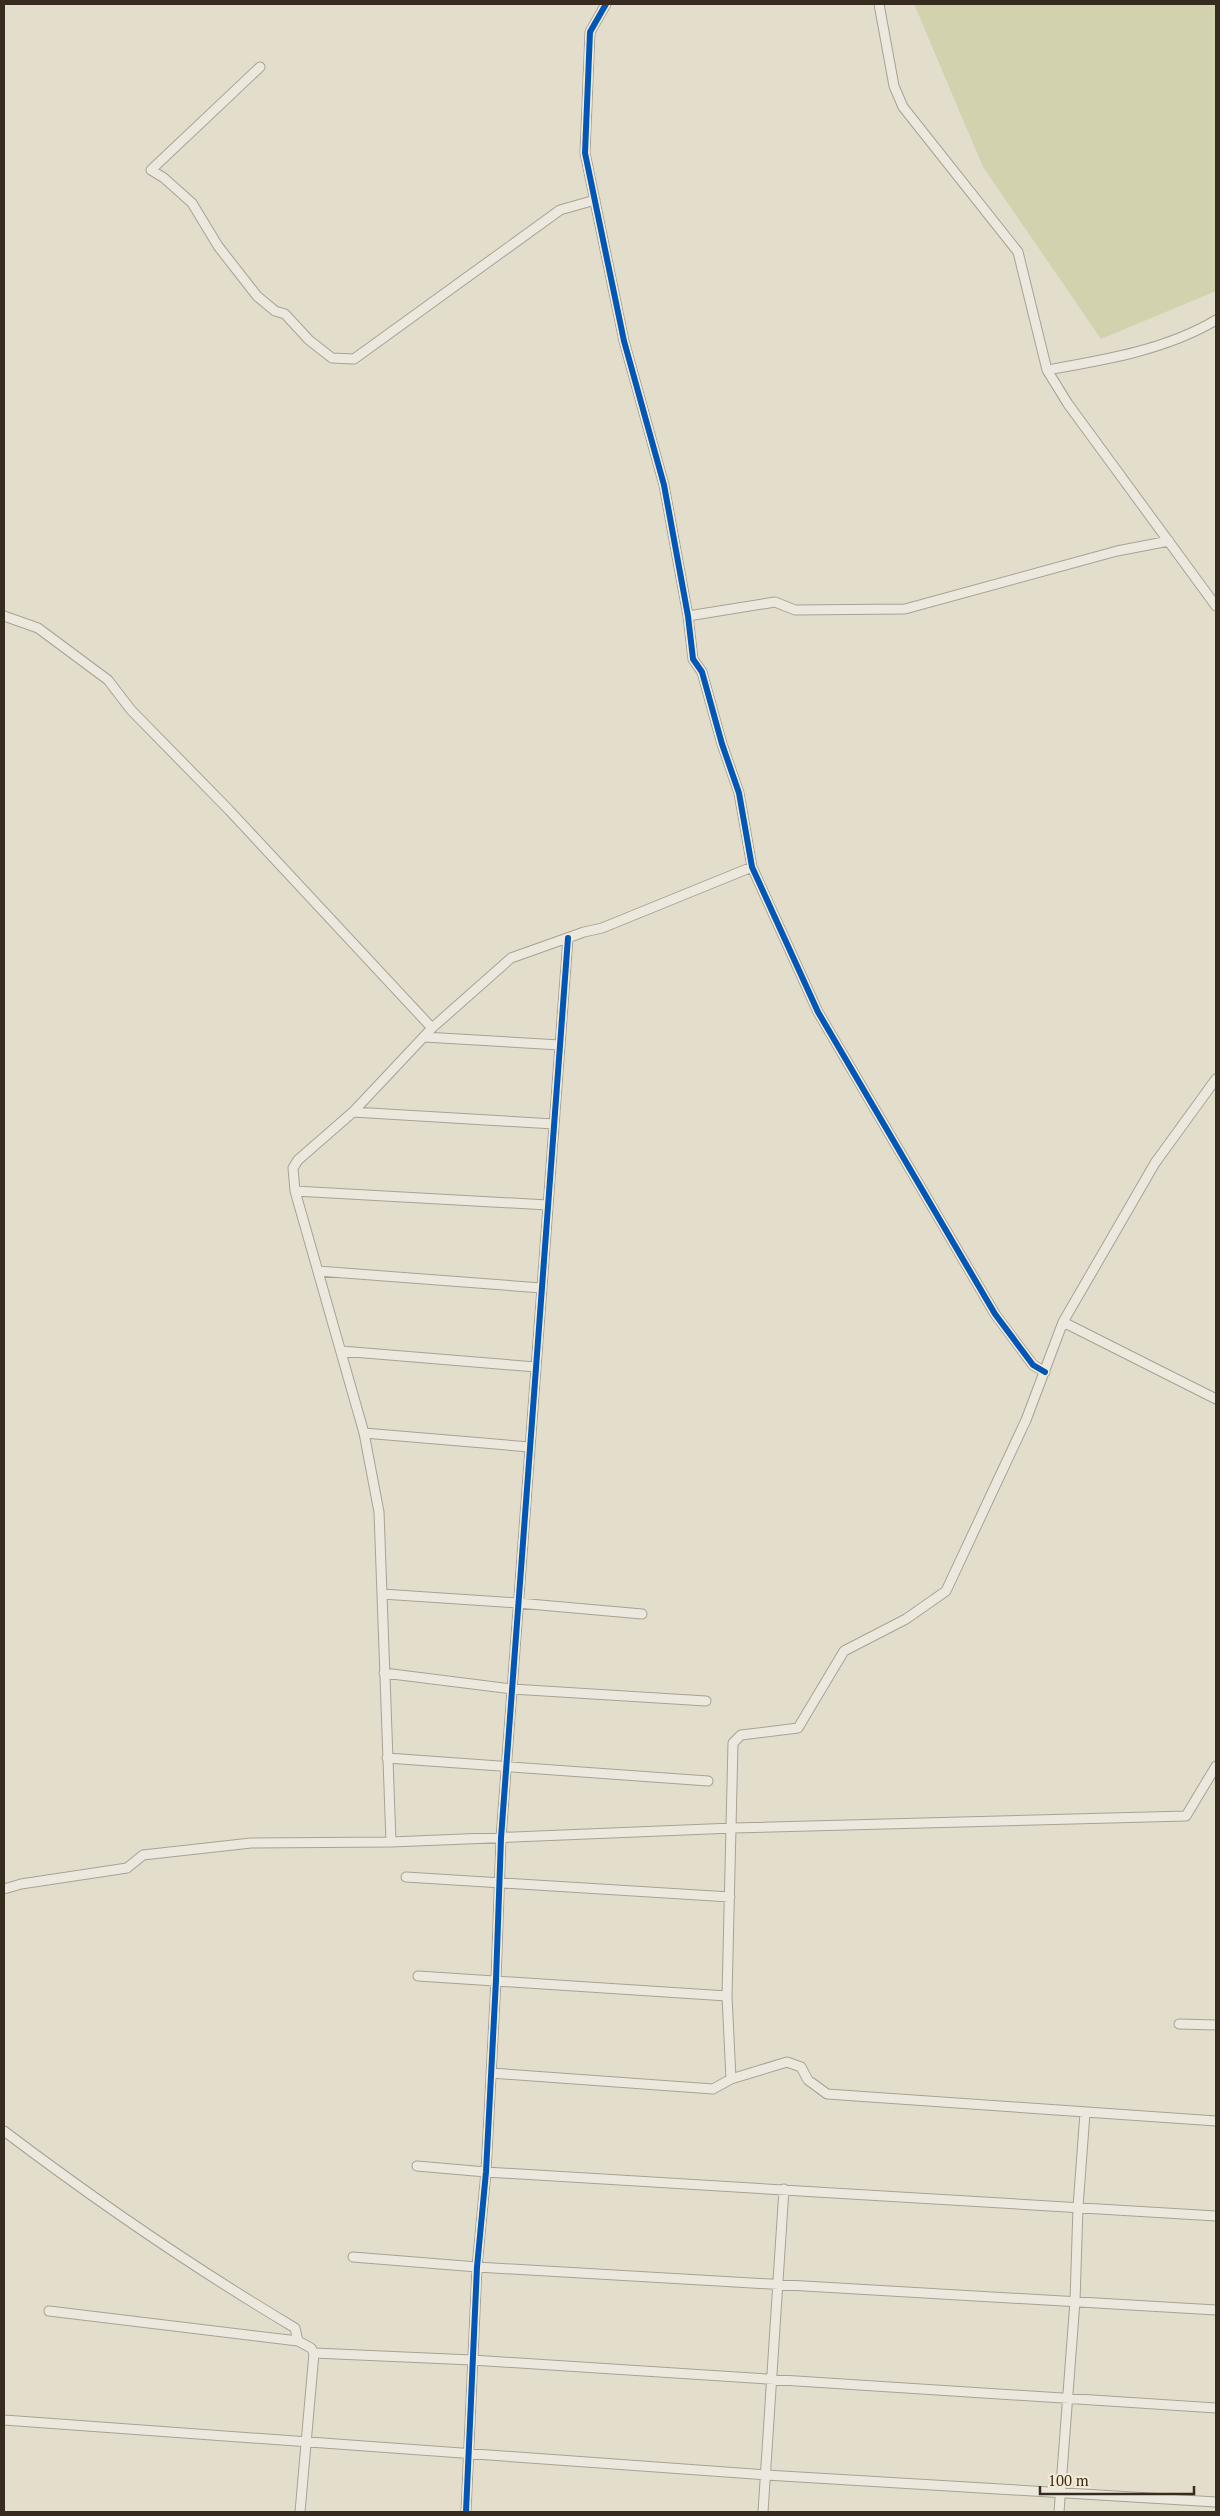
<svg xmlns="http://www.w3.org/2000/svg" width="1220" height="2516" font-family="'PT Serif',serif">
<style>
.green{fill:#d2d3ae}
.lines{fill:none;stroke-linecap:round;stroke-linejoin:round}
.minor-casing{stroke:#a8a296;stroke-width:11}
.minor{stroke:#ece8de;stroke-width:9}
.cycleway-casing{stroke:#f5ebd2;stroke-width:9}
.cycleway{stroke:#0057b8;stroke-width:6}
</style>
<rect width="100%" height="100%" fill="#e3ddcc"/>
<!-- green -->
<path class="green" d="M914,4H1216V291L1101,339L983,167Z"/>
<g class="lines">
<defs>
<path id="minor" d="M606,4L590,32L585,153L624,341L664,485L688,616L693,659L702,672L722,744L739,793L752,867L818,1012L995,1314L1033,1365L1045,1372
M879,4L894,86L903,107L1018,252L1047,370L1068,404L1216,606
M260,67L151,170L164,178L192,203L218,246L257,296L275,311L285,314L309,340L332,358L354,359L560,210L595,200
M1047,370C1104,360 1166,350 1216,320
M4,616L38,628L108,680L131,710L229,810L432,1028
M688,616L775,602L795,610L905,609L1117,551L1169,541
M424,1037L560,1045
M353,1112L554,1124
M295,1191L548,1205
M318,1271L542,1288
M1063,1322L1216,1399
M341,1351L536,1367
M364,1433L530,1447
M382,1594L518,1603L642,1614
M384,1673L512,1689L706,1701
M387,1758L708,1781
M391,1842L379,1512L364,1433L295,1191L293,1168L298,1160L353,1112L432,1028L511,958L584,932L602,928L752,867
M406,1877L730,1897
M4,1889L21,1884L127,1868L143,1855L251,1843L391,1842L733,1828L1186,1816L1216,1766
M418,1976L727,1996
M1179,2024L1216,2025
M491,2073L713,2089L731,2079L787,2062L801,2067L808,2080L827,2094L1216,2121
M731,2079L727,1996L733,1743L741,1735L798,1728L844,1651L906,1619L946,1591L1026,1420L1063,1322L1155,1163L1216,1079
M4,2131C98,2202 194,2268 295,2328L298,2341
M417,2166L486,2172L1216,2216
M353,2257L477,2267L1216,2310
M49,2311L298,2341L311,2348L314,2353L472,2360L1216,2408
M4,2420L766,2475L1216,2502
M300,2512L314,2353
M466,2512L477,2267L486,2172L496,1980L501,1838L568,938
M763,2512L784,2189
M1059,2512L1075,2301L1078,2207L1085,2113"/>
</defs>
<!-- minor casing -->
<use href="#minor" class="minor-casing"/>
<!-- minor -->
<use href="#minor" class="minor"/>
<defs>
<path id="cycleway" d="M606,4L590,32L585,153L624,341L664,485L688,616L693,659L702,672L722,744L739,793L752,867L818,1012L995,1314L1033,1365L1045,1372
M466,2512L477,2267L486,2172L496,1980L501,1838L568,938"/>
</defs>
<!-- cycleway casing -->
<use href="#cycleway" class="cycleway-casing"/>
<!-- cycleway -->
<use href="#cycleway" class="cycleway"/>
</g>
<!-- border -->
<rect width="1220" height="2516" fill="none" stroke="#372a1e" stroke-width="10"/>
<!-- scale -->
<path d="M1040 2486v8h154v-8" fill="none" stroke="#372a1e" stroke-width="2.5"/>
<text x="1048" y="2486" font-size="15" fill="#372a1e" stroke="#f5ebd2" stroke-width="4" paint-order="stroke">100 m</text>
</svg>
